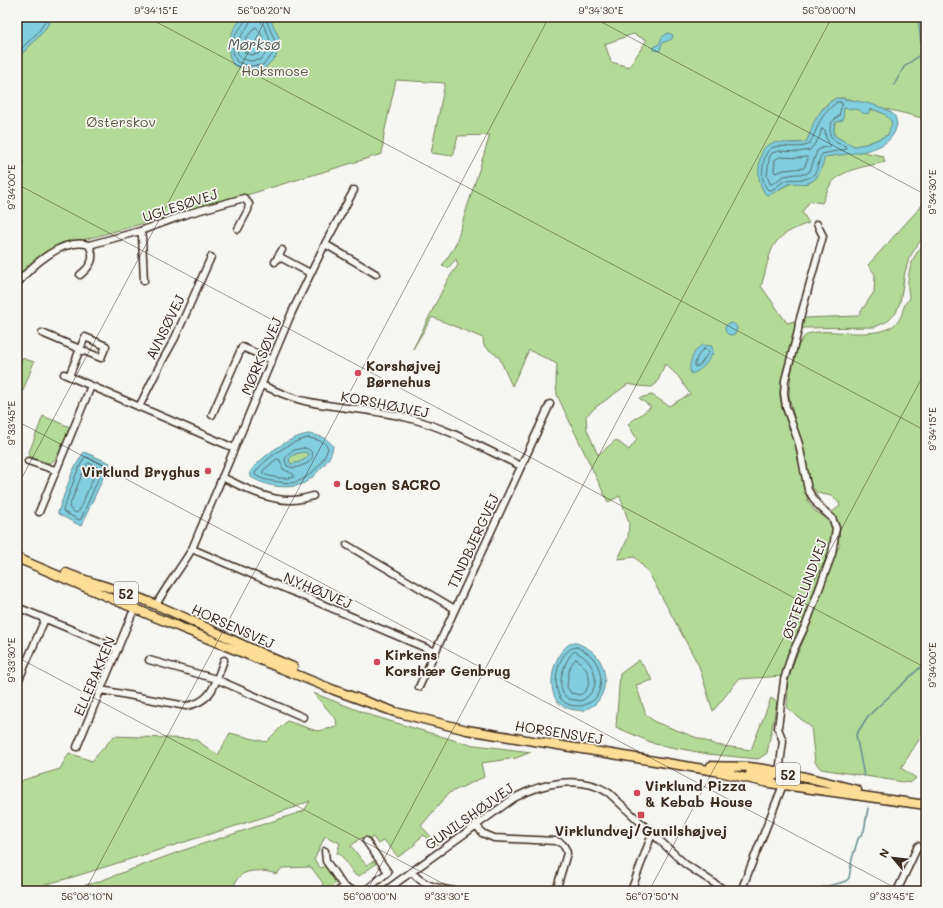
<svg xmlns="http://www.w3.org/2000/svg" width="943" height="908" font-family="Mali,sans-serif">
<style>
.green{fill:#b3db97;stroke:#77825a;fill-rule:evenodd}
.water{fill:#80cede;stroke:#648c91;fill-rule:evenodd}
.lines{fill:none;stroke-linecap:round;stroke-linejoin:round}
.shore{stroke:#576c6b;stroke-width:1}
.stream{stroke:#648c91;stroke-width:1.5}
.minor-casing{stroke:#3b2a1e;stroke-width:9}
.major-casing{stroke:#3b2a1e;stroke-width:11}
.minor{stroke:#f6f6f2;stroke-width:6}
.major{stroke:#fedd96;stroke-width:8}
.ticks{fill:none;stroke:#3b2a1e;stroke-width:1;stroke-opacity:0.45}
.poi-dot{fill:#d1495b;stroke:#f6f6f2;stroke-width:1.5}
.labels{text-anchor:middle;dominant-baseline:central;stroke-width:3.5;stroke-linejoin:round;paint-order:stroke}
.shield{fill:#f6f6f2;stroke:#73675e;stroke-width:1}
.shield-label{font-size:13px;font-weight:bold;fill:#3b2a1e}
.park-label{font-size:14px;fill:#59563c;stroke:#f6f6f2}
.street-label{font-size:14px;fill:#3b2a1e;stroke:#f6f6f2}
.poi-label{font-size:14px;font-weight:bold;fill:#3b2a1e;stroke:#f6f6f2;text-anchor:start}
.water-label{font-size:15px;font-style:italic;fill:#505b58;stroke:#f6f6f2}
.neatline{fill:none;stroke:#3b2a1e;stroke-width:1.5}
.ticks-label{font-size:10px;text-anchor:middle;fill:#3b2a1e}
</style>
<rect width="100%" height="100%" fill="#f6f6f2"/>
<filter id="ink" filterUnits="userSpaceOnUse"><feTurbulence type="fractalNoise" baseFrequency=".025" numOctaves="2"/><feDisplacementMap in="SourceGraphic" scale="8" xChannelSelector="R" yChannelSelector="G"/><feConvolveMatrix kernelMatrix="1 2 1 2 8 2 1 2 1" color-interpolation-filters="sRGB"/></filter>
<g filter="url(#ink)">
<!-- green -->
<path class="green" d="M53,17H926V119L844,98C820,97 816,125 806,142L790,143L780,189C786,185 791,183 798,183C801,182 805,184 808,183C819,180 822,166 824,157L859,151L883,156L885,162C866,167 843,168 830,185C827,190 825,197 822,203L810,201L802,212L809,223C798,227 785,232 777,241C768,251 766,273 761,286L787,323L798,320L781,383L780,396L783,412L792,432L799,455L808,501L814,510L829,520L832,526L833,534L830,548L783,676L739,679L713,711L699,666L649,573L635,557L618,559L628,538L629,523L620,496L608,502L557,395L556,381L557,364L529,350L512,386L499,357L484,346L483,338L432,317L413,349L447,281L458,265L456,259L448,268L442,266L455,246L490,135L458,136L453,156L431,153L445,83L396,80L384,134L382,154L250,194L65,245L17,281V179L22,172L23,161L17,151V59L42,33ZM633,34L647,40L629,67L611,62L605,44ZM665,364L678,376L690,394L669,406L652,395L639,398L651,407L628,424L637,439L629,450L616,440L598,455L587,430L586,416L596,407L628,384L638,386L652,387L657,383Z
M844,108L875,110L887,115L892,123L888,135L866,144L854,146C847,142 840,140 834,135V127Z
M926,178V232L909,258L905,272L900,302L896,313L888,321L875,327L802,328L804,318L858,316L874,292L875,274L868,265L926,201L921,182Z
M926,243V732L920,738L901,768L916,778L910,783L821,769L815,762L811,727L787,708L788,681L795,659L808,629L833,557L840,545L838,543C841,530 840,525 831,513L840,506L839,502L832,496L817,493L815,490L811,487L789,396C790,381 793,337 811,333C826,330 842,333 857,333C867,333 878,333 887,329C908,320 898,307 910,299C904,282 911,253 926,243Z
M22,358L34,362L17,406V370Z
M43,416L70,427C66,435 59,462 49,463C43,464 34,458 28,455Z
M304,452L307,453L309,455C306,460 298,463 292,464L290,463L289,459C293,454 298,453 304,452Z
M639,660L653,680L636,685L646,715L655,722L716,745L751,750L771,698L777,702L767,753L758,759L708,754L655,744L616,727L620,674Z
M313,693L373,716L467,744L531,752L516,758L481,763L484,777L449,793L421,826L438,844L433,846L424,835L415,842V845L398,857L384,840L378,844L373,837L368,840L365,837L359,839L351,846L366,865L374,861L376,864L359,876L355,875L341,855L337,854L340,843L325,836L314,860L321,868L325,866L328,867L337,882L331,887H327L326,891H321L323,883L311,867L282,868L277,874C260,869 234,867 234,891H80L82,886L97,882L181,851L304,811L310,801L293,808L73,877L36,887L17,891V786L23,780L60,769L69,753L92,761L114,736L195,739L218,755L230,733L266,742L287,721L317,731L337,727L336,719Z"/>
<!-- water -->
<path class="water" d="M17,17H53L42,33L17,59Z
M246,17H266L271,20L280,40L276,57L264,69L248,70L233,65C232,61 229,57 229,53C228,40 233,23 246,17Z
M668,33L673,35L672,39L662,43L660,51L653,50V48L659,44L662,37Z
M836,98C849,99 886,105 894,115C896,117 896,121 897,124C896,128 895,132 892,136C881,153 844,154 825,157C822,166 819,180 808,183C802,185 793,181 786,185C778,189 776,194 766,195C759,185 758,177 759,166C762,131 783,147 806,142C810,135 811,130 813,124C818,114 826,104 836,98ZM844,108L860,110C863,114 864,114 869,113L870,109C880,111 887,114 892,123L888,135L866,144L854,146C847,142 840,140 834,135V127L836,122L843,120Z
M17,151L23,161L22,172L17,179Z
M725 329a6 6 0 1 1 12 0a6 6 0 1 1-12 0Z
M703,345L712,346L713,353C706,364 703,370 691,374C687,365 694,348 703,345Z
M308,434C318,435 328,438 333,446C332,455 327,462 321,468C316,474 309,481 302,484C286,490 265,486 251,477L250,472C262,456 289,437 308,434ZM304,452L307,453L309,455C306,460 298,463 292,464L290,463L289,459C293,454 298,453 304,452Z
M84,452L110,463L81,526L58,514V512L73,470Z
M577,643C583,646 591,649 596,655C607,668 608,689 597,702C594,706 587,708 583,711C578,710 570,710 565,707C543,698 552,656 568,645C571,643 574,643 577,643Z"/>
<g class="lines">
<!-- shore -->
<path class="shore" d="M246,17C245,23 240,28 236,34C231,41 232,54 237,62L249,66L263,65L272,55L275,41L265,17
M251,17C250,31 230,39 240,58L250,61L260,60C272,49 272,40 264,26C261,22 260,21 260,17
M256,27C264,35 266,46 258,54L250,55L244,52L245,40Z
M17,53L39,31L48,17
M837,102H841L842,104L839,116C830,122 830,125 830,135L837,143L846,146L847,149L822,154C818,160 819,168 814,174C808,182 796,178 787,180C780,182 775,191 768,190C762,183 762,176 763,167C766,134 787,152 808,145C813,139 814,134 817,128C820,118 829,108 837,102Z
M822,129L825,130L826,138L831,146L822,148L817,151L810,171L806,174H796L784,176L772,184H770L767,176L769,158L772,153L779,151L798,152L810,150L819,138Z
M780,157L798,158L807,157L808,159L804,168L784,170L775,173L774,171L775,160Z
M704,349L708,350L709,352L700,365L695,367C694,362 699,352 704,349Z
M308,438C316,439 325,441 328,448C324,463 308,481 291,483C287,483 283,482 279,482C270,481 263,480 255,475V473C264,459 292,440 308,438Z
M304,448C312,449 316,456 309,462C305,465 298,467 294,468L287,466L285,460C288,451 296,449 304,448Z
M87,457L103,464L104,466L81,519L79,520L64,512L63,510L77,472L84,458Z
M277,459L280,460L283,469L293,474L294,477C285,480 271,477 263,474V471Z
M89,463L97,467V469L79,511L76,513L70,509L69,507L82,474L87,464Z
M577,647C582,650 589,653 593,658C602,669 604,688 594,700C591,702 586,704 582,706C578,706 571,706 567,704C547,695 557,647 577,647Z
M576,652C597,662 604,689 581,701C578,700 572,700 569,699C553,691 564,661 573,652Z
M576,659C589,667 596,686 580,695L571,693L567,687C568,677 568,665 576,659Z"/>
<!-- stream -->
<path class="stream" d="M894,85L904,67L922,53L918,17
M864,776L856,735L868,716L926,662
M808,891L840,883L846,881L849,878L852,859L858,839L864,831L868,808"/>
<defs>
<path id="minor" d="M140,231L142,236L144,281
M325,244L376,274
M89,245L140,231L190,213L244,198L249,204L248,210L238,229
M278,256L310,273
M275,262L282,250
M17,284C32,265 63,237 89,245C96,258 91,266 80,275
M42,333L101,358L106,346L85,337L69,376
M64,374L234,448
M262,385C276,391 290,398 305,401C339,409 374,409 408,418C448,428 484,449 521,466
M139,407L160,365L175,338L211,257
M212,415L242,347L272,360
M28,461L55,470
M222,477C243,487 268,501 292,500C299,500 306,498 313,496
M39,512L91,386
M347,545L455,609
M192,549L435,652
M156,605C167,585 181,568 192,549L292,312L325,244L354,190
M17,607L118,649
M149,660L216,679L303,717
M17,684L45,619
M419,687L550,404
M101,690L186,706C213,702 215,683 224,660
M77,747L132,614
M476,824L482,833L494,838L556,841C563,843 565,846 567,853L556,891
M325,851L326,861L344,887
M412,872C423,886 438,888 454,891
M338,891L344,887L355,891
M365,891L388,872L366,841
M385,891L514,798C542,783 581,774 609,793L685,864L726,891
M631,891L652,834
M741,891L783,785L779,772L783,741L778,728L784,680L791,656L807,622L832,554L836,528L832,518L817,504L808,490L799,444L786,407L784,393L785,380L798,331L799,322L823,236L817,224
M897,891L918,846"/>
<path id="major" d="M17,558L150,615L334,690L395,712L467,730L715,771L769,783L926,805
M66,573C93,584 122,590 149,602C198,622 244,647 293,667
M711,766C724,767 736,766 749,767C785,771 822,781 857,790
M750,774L774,776L779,772"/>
</defs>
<!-- minor casing -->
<use href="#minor" class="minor-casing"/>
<!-- major casing -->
<use href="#major" class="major-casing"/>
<!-- minor -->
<use href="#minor" class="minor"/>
<!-- major -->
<use href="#major" class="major"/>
</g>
</g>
<!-- ticks -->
<path class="ticks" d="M147,17L926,431M592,17L926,195M17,184L926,668M17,421L901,891M17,487L267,17M17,657L457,891M85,891L549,17M367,891L832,17M649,891L926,370"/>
<!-- markers -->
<g class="poi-dot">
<circle cx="358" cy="373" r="4"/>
<circle cx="208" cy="471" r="4"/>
<circle cx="337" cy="484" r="4"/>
<circle cx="377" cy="662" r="4"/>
<circle cx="637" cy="793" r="4"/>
<rect x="637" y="811" width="8" height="8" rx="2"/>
</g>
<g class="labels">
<!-- shield labels -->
<g class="shield">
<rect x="114" y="582" width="24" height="22" rx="3"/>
<rect x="776" y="763" width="24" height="22" rx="3"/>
</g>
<g class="shield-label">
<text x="126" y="593">52</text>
<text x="788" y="774">52</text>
</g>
<!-- park labels -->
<g class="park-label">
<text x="275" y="70">Hoksmose</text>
<text x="121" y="121">Østerskov</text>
</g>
<!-- street labels -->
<g class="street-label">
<text transform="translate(180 205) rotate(-18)">UGLESØVEJ</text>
<text transform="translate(165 327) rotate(-64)">AVNSØVEJ</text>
<text transform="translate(261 356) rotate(-67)">MØRKSØVEJ</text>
<text transform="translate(385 404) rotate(11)">KORSHØJVEJ</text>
<text transform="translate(473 541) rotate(-65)">TINDBJERGVEJ</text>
<text transform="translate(804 589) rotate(-70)">ØSTERLUNDVEJ</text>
<text transform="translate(318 590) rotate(23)">NYHØJVEJ</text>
<text transform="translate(233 626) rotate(24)">HORSENSVEJ</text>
<text transform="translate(94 676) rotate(-67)">ELLEBAKKEN</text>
<text transform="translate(559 732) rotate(9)">HORSENSVEJ</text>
<text transform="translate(469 816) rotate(-35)">GUNILSHØJVEJ</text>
</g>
<!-- poi labels -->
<g class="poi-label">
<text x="366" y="365">Korshøjvej<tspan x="366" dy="16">Børnehus</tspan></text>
<text x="200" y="471" text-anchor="end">Virklund Bryghus</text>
<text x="345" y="484">Logen SACRO</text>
<text x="385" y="654">Kirkens<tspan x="385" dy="16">Korshær Genbrug</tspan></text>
<text x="645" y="785">Virklund Pizza<tspan x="645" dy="16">&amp; Kebab House</tspan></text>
<text x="641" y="830" text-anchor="middle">Virklundvej/Gunilshøjvej</text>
</g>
<!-- water labels -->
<g class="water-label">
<text x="254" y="44">Mørksø</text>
</g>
</g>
<!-- margin -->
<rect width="943" height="908" fill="none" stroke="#f6f6f2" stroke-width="44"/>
<!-- north arrow -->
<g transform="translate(893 858) rotate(298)" stroke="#f6f6f2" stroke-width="3" paint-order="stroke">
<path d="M0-3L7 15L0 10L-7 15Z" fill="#3b2a1e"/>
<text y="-6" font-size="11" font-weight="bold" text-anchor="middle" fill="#3b2a1e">N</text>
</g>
<rect x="22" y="22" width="899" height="864" class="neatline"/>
<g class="ticks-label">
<text x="156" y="14">9°34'15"E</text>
<text x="264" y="14">56°08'20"N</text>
<text x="601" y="14">9°34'30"E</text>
<text x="829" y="14">56°08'00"N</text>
<text transform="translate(11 187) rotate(-90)" y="4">9°34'00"E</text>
<text transform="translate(932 192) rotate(-90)" y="4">9°34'30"E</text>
<text transform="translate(11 423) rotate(-90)" y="4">9°33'45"E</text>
<text transform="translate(932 429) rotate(-90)" y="4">9°34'15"E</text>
<text transform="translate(11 660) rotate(-90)" y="4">9°33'30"E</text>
<text transform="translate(932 665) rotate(-90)" y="4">9°34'00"E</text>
<text x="87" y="900">56°08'10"N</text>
<text x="370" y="900">56°08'00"N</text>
<text x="447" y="900">9°33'30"E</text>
<text x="652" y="900">56°07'50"N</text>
<text x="892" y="900">9°33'45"E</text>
</g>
</svg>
